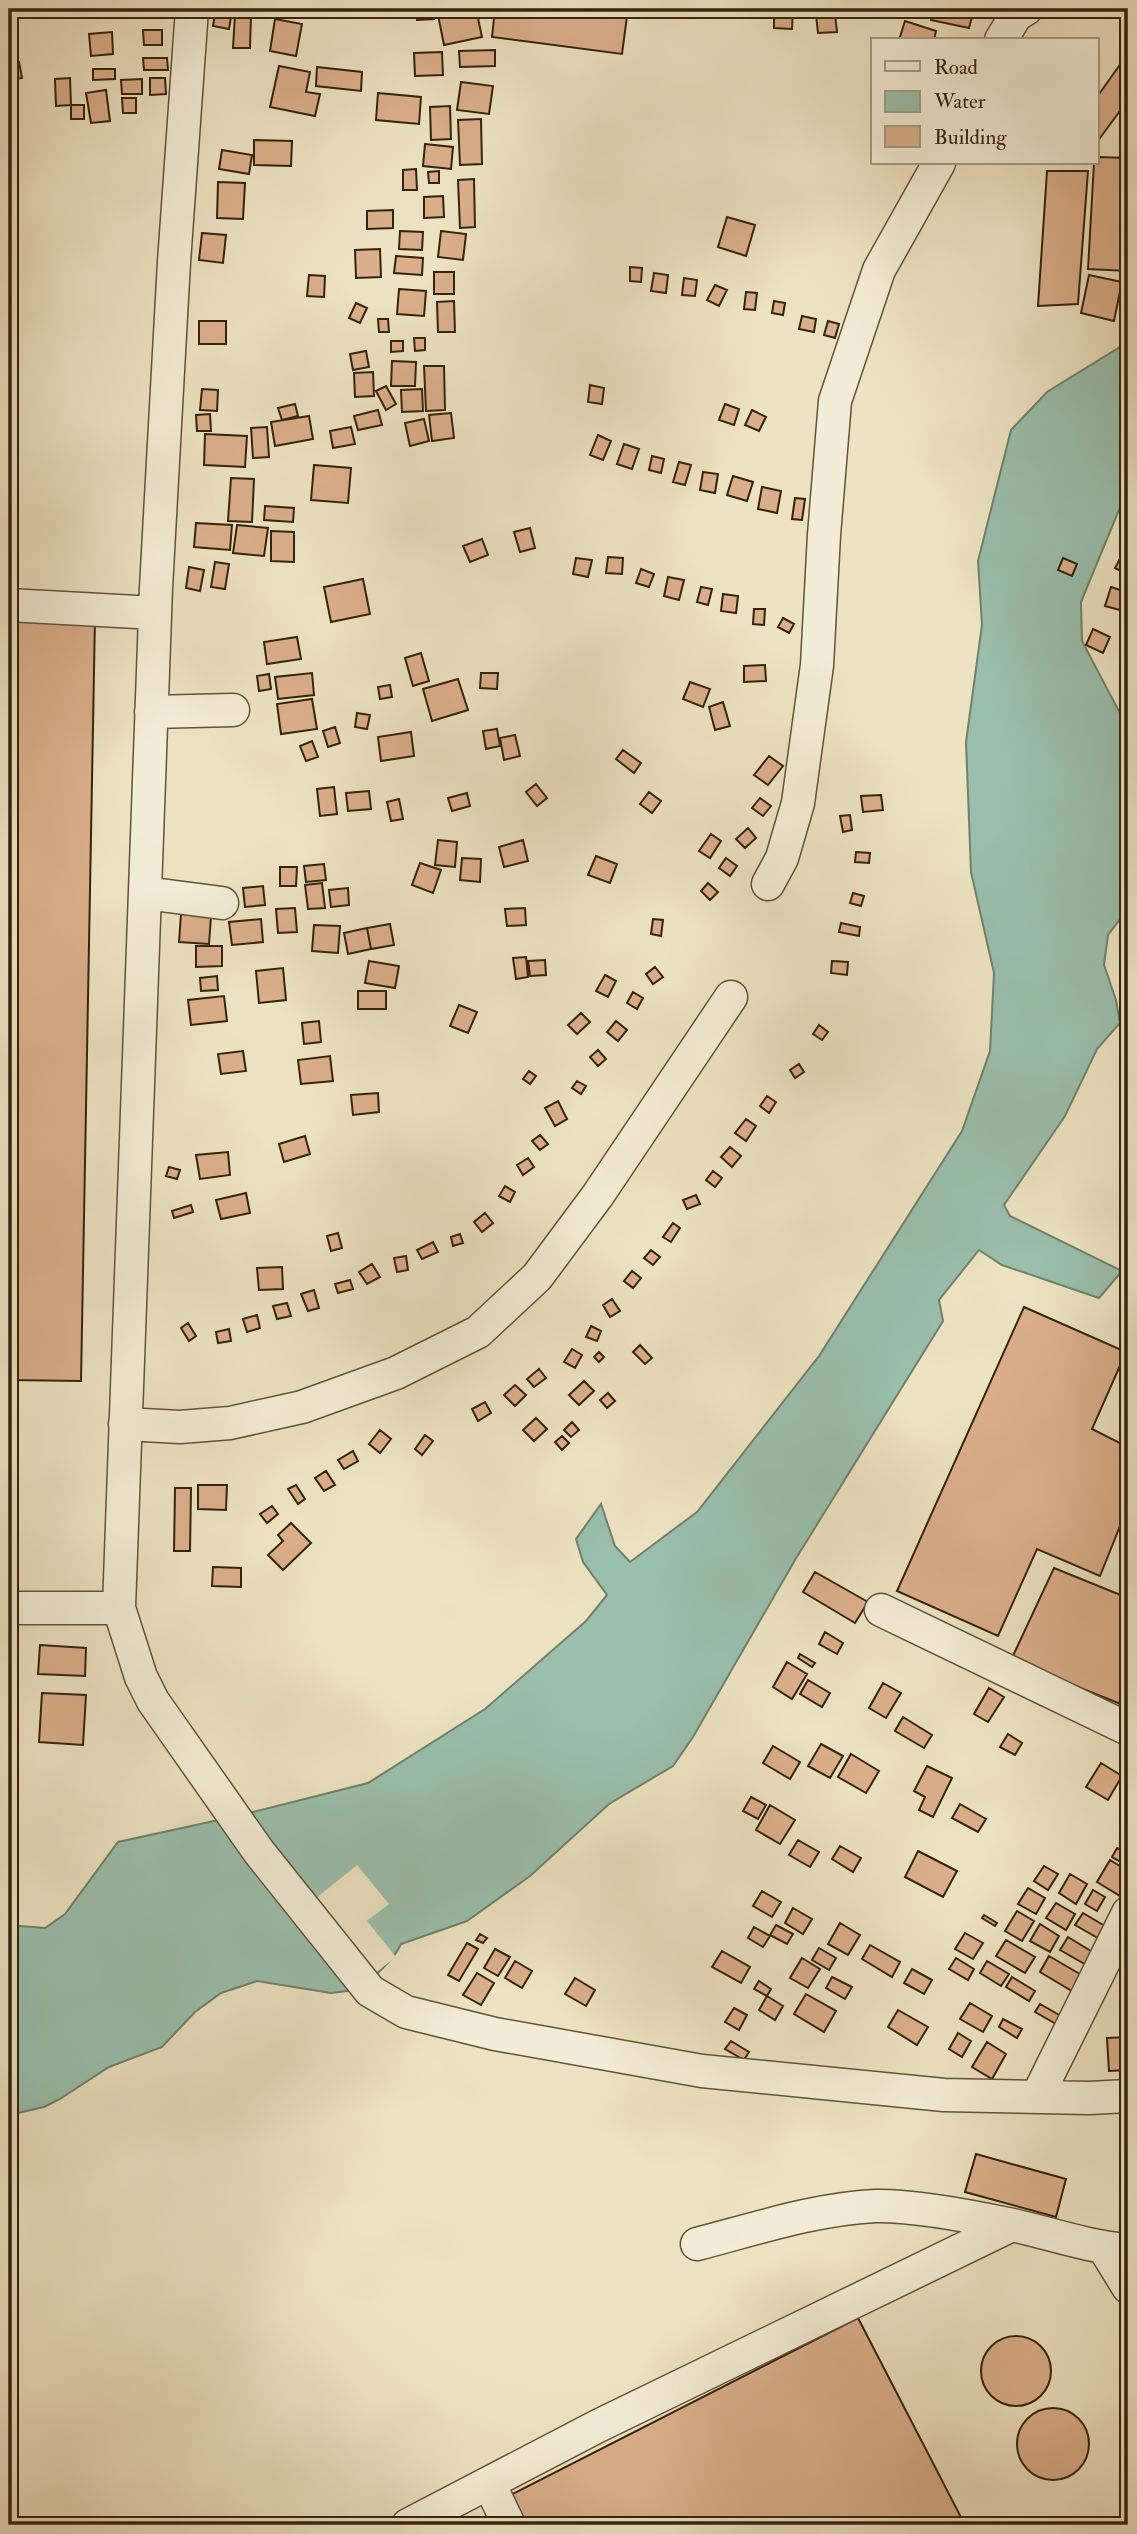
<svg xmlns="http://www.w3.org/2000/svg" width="1137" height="2534" font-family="'IM FELL Double Pica',serif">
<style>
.water{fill:#9abfac;stroke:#71816c;stroke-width:2}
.pier{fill:#ede3c2}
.building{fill:#dbaf8a;stroke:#33230d;stroke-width:2}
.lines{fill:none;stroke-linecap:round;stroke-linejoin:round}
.minor-casing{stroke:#62533a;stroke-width:35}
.minor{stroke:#f3edd7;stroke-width:32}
</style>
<rect width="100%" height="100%" fill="#ede3c2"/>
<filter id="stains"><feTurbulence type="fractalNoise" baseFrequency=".00286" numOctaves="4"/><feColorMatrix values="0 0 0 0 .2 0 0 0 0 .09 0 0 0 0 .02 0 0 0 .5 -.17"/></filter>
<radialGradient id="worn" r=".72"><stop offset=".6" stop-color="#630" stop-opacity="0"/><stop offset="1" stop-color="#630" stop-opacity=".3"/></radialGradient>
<!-- water -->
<path class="water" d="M1128,342V488L1081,602L1082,641L1122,717L1128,739V880L1123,915L1108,935L1104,965L1116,1000L1120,1023L1097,1049L1065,1116L1004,1205L1010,1216L1122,1271L1099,1298L1002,1265L979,1250L939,1300L943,1321L795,1560L693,1737L673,1766L609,1804L530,1876L467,1921L401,1944C393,1962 375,1973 364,1989L331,1993L257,1981L221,1993L195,2012L162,2047L109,2067L60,2099L44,2107L9,2115V1925L45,1928L65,1914L118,1842L237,1816L368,1783L485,1709L586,1621L607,1595L583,1562L576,1539L601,1504L615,1546L630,1562L697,1512L819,1356L962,1131L990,1051L994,973L971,872L966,742L982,625L978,561L1011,430L1047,392Z"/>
<!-- pier -->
<path class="pier" d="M357,1865L389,1904L367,1921L396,1957L375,1973L315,1899Z"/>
<!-- building -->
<path class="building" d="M95,9H126L125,16L95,13Z
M417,9H434V19L417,20Z
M467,9H476L482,37L444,45L438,15Z
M495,9H628L622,54L492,37Z
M774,9H793L792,29L774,28Z
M934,9H974L969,28L931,20Z
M215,14L231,17L229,29L213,26Z
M835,14L837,32L818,33L816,15Z
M235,15L251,16L250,48H233Z
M275,19L302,24L296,56L270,51Z
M905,21L936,31L934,40H899Z
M143,30H162V45H144Z
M112,32L113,54L91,56L89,34Z
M495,50V66L460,67L459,51Z
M442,52L443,75L415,76L414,53Z
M143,58H167L168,70H144Z
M19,62L22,78L9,80V64Z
M279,66L310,72L306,92L320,94L315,116L270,107Z
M1119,66L1128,71V100L1097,142V97Z
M317,67L362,72L361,91L316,86Z
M93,69H115V79L93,80Z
M70,78L71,105L56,106L55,79Z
M150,78H165L166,94L150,95Z
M142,79V94H122L121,80Z
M461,82L493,86L489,114L457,110Z
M106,90L110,121L91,123L86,93Z
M378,93L421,97L419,124L376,120Z
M122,98H136V113H123Z
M71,105H84V119H71Z
M450,106L451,139L431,140L430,107Z
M481,119L482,164L460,165L458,120Z
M254,140L292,141L291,166L254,165Z
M425,144L453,147L451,169L423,166Z
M222,150L252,155L249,174L219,169Z
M1097,157L1128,158V271L1088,269L1094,163H1097Z
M416,169L417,190H403V170Z
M439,171V183H429L428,172Z
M1047,171H1088L1078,304L1038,306Z
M474,179L475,227L460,228L458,180Z
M218,182L245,183L243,219L217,218Z
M443,196L444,217L424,218V197Z
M393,210V228L367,229V211Z
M727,217L755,225L746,256L718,247Z
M400,231L423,232L422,250L399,249Z
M441,231L466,234L463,260L438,257Z
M202,233L226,235L223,263L199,260Z
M380,249L381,277L356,278L355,250Z
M396,256L423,258L422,275L394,273Z
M630,267L642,268L641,282L630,281Z
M434,272H454V294H434Z
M654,273L668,275L666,293L651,291Z
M309,275L325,276L324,297L307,296Z
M1089,275L1122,282L1114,321L1081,313Z
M684,278L697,280L695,296L682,295Z
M715,285L727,290L719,306L707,300Z
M399,289L426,291L424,316L397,314Z
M746,292L757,293L755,310L744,309Z
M454,301L455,332H438L437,302Z
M774,301L785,303L783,315L772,313Z
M356,303L367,308L360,323L349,318Z
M802,316L816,319L814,332L799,329Z
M378,319H388L389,332H379Z
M199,321H226V344H199Z
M828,321L839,324L835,338L824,335Z
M414,338H425V350L415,351Z
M391,341H403V351L391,352Z
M366,351L369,367L353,370L350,354Z
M392,361L416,362L415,386H391Z
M424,366H444L445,410L426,411Z
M373,372L374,396L355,397L354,373Z
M590,385L604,388L602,404L588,402Z
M386,386L396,404L386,410L376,391Z
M202,389L218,390L217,411L200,410Z
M422,389L423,411L402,412L401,390Z
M295,404L298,416L282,420L278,408Z
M725,404L739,409L734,425L719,420Z
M378,410L382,425L358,430L354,416Z
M752,410L766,417L759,431L745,425Z
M451,413L454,438L432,441L429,415Z
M210,414L211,431H197L196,415Z
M309,416L313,439L275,446L271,422Z
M9,419H16L17,466H9Z
M424,419L429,441L410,446L405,423Z
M267,427L269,457L253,458L251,428Z
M351,427L355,444L333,448L330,431Z
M205,434L247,436L245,467L204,465Z
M598,435L611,441L603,460L590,455Z
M624,444L639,449L632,469L617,464Z
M652,456L664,459L661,473L649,470Z
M679,462L691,465L685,485L673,482Z
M314,465L351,468L348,503L311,500Z
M703,472L718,474L715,493L700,490Z
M733,476L753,482L747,501L727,495Z
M231,478L254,479L252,522L228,521Z
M762,487L781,491L777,513L758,509Z
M795,498L805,499L802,520L792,519Z
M265,506L294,508L293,522L264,520Z
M196,523L232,525L230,550L194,547Z
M237,525L268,528L264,556L233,553Z
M530,528L535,548L520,552L514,532Z
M271,531L294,532V562L271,561Z
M482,539L488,555L470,562L463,546Z
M1123,553L1128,556V575L1115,568Z
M608,557L623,558L622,574L606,573Z
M576,558L592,560L588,577L573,574Z
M1063,558L1077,564L1072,576L1058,570Z
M215,562L229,564L225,589L211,587Z
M189,567L204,570L200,591L186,588Z
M641,569L654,574L649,587L636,583Z
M668,577L684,580L679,600L664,596Z
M363,579L370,614L331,622L324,587Z
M701,587L712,589L708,605L697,602Z
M1111,587L1126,592L1120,610L1105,606Z
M723,594L738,596L736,613L721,611Z
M754,609H765L764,625L753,624Z
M9,615L95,617L81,1381L9,1380Z
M783,618L794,624L789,633L778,627Z
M1093,629L1110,637L1103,653L1086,645Z
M297,637L301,659L267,664L264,642Z
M421,653L429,681L413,686L405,658Z
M765,665L766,681L744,682V666Z
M312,673L314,695L278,699L275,677Z
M481,673H498L497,689L480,688Z
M269,674L271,689L259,691L257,676Z
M458,679L468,710L432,721L423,689Z
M690,682L710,689L703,707L683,699Z
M390,685L392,697L380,699L378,687Z
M312,699L317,729L281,734L277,704Z
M723,702L730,726L715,730L709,707Z
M357,713L370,715L367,729L355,727Z
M335,727L340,743L328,747L323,731Z
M497,729L500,746L486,749L483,731Z
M411,732L414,756L381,761L378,737Z
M515,735L520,756L504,760L500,738Z
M312,741L318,757L306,761L300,746Z
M623,750L641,763L634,773L616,759Z
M769,756L783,766L768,785L754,775Z
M536,784L547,798L537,806L526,792Z
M334,787L337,814L320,816L317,789Z
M369,791L371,809L348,811L346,793Z
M649,792L661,801L652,813L640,804Z
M467,793L470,806L452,811L448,798Z
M881,795L883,810L863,812L861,796Z
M760,798L771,806L763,816L752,808Z
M399,799L403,819L391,821L387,802Z
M850,815L852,830L843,832L840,816Z
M748,828L756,838L745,848L736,839Z
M711,834L721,841L710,858L699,851Z
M438,840L457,842L455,867L435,865Z
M523,840L528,861L504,867L499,847Z
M856,852L870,853L869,863L855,862Z
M596,856L617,864L610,883L588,875Z
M462,858L481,859L480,882L460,880Z
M726,858L737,866L730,876L719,868Z
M420,863L441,870L433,893L412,885Z
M324,864L326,880L306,882L304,866Z
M280,867H297L296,886H280Z
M322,883L325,908L308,909L305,885Z
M708,883L718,892L710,900L701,891Z
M263,886L265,905L245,907L243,888Z
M348,888L349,905L331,907L329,890Z
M853,893L864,896L861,906L850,903Z
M295,908L297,932L278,933L276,909Z
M525,908L526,925L507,926L505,909Z
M181,914L211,917L209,944L179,942Z
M261,919L263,942L232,945L229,922Z
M653,919L663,920L661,936L651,934Z
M841,923L860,927L859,936L839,932Z
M390,924L394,945L371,949L367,928Z
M314,925L340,926L338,953L312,951Z
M367,928L371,949L348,954L344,933Z
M196,946H222V966L196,967Z
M526,957L528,977L516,979L513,958Z
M545,960L546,975L530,976L528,961Z
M369,961L399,966L395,988L365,983Z
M832,961L848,962L847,975L831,973Z
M655,967L663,977L653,984L646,974Z
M283,968L286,1000L259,1003L256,971Z
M605,975L616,981L608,997L596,991Z
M217,976L218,990L201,991L200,978Z
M358,991H386V1009H358Z
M633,992L643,998L637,1009L627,1003Z
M224,996L227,1021L191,1025L188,1000Z
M459,1005L477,1012L468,1033L450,1026Z
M581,1013L590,1022L577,1034L568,1025Z
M319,1021L321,1042L304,1044L302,1023Z
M616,1021L627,1030L618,1041L607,1032Z
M819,1025L828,1032L822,1040L813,1034Z
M598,1050L606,1059L598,1066L590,1057Z
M243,1051L246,1071L221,1074L218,1054Z
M330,1056L333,1081L301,1084L298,1060Z
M799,1064L804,1072L795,1078L790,1070Z
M529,1071L536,1076L530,1084L523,1079Z
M577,1081L586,1086L581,1094L572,1088Z
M378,1093L379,1112L353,1115L351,1095Z
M767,1096L776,1102L769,1113L760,1106Z
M558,1101L567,1119L555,1126L545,1108Z
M746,1119L756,1126L746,1141L735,1133Z
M540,1135L548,1144L540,1150L532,1141Z
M305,1136L310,1154L284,1162L279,1144Z
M730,1147L741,1156L732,1167L721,1157Z
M228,1152L230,1175L200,1179L196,1155Z
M528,1158L534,1167L523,1175L517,1165Z
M169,1167L180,1170L177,1179L166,1176Z
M713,1171L722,1178L715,1187L706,1180Z
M505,1186L515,1192L510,1202L499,1196Z
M246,1193L250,1213L221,1219L216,1200Z
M696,1195L700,1204L687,1209L683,1200Z
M191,1205L193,1212L174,1218L172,1211Z
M485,1213L493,1223L482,1232L474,1222Z
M673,1223L680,1228L671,1242L663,1237Z
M338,1233L342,1248L331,1251L327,1236Z
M460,1234L463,1243L453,1246L451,1237Z
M433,1242L438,1252L422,1259L417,1250Z
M651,1250L660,1257L653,1265L644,1258Z
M406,1256L408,1270L397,1272L394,1258Z
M372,1264L380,1277L367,1284L359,1272Z
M282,1267L283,1289L259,1290L257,1268Z
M632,1271L641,1278L633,1288L624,1281Z
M350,1280L353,1289L338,1293L335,1284Z
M314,1290L319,1308L308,1311L301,1294Z
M612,1299L620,1311L610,1317L603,1305Z
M287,1303L291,1316L277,1319L273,1306Z
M1024,1307L1126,1352L1092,1429L1128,1447V1506L1100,1576L1037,1549L998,1636L897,1591Z
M257,1315L260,1328L247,1332L243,1319Z
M188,1323L196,1336L189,1341L181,1328Z
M591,1326L601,1331L597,1341L586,1337Z
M229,1329L231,1341L218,1343L216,1332Z
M640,1345L652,1358L645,1364L633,1352Z
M572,1349L582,1355L575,1368L564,1362Z
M599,1352L604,1357L599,1362L594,1357Z
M539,1369L546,1378L534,1387L527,1379Z
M584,1381L594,1391L579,1405L569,1395Z
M515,1385L526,1395L515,1406L504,1395Z
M608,1393L615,1401L607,1408L600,1400Z
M485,1402L491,1413L478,1421L472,1409Z
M536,1418L547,1429L534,1441L523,1430Z
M572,1422L579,1430L571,1437L564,1430Z
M380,1430L391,1439L380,1453L369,1444Z
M425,1435L433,1441L422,1455L415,1449Z
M562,1436L569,1443L562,1450L555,1442Z
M353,1451L358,1461L344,1469L338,1460Z
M326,1471L335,1485L324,1491L315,1478Z
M198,1485H227L226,1510L198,1509Z
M296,1485L305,1499L298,1504L288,1489Z
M175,1488H191L190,1551H174Z
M272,1506L278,1514L267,1523L260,1514Z
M291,1523L311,1543L283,1570L268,1555L283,1541L278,1535Z
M213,1567L241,1568V1587L212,1586Z
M1054,1568L1128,1598V1707L1011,1660Z
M815,1572L868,1602L855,1623L803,1592Z
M825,1632L843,1643L837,1654L819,1644Z
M40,1645L86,1648L85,1676L38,1674Z
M800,1654L815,1663L812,1667L798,1658Z
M787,1662L807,1674L792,1699L773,1687Z
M808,1680L830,1693L822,1707L800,1694Z
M883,1683L901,1693L886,1718L869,1708Z
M989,1688L1004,1697L988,1722L974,1714Z
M42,1693L86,1695L83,1745L39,1742Z
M903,1717L932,1735L924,1748L895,1731Z
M1008,1734L1022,1743L1015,1755L1000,1747Z
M821,1744L843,1756L830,1778L808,1766Z
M773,1746L800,1762L790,1779L763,1763Z
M851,1754L879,1771L866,1793L838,1777Z
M1101,1763L1122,1776L1108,1800L1086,1787Z
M927,1766L952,1778L933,1817L919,1810L925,1797L914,1791Z
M751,1797L766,1805L758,1819L743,1811Z
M960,1804L986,1819L978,1832L952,1818Z
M770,1805L795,1820L780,1844L756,1830Z
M1128,1824V1848L1120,1844Z
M798,1840L819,1852L810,1867L789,1855Z
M840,1846L861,1858L853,1872L832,1859Z
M1117,1848L1128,1854V1866L1112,1857Z
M918,1851L957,1871L943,1897L905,1877Z
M1110,1860L1128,1871V1893L1125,1899L1097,1882Z
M1044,1866L1058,1874L1048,1890L1034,1881Z
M1070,1874L1087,1884L1076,1904L1059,1893Z
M1028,1888L1045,1898L1036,1914L1018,1904Z
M1093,1890L1105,1897L1097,1911L1085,1904Z
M762,1891L781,1902L772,1917L753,1906Z
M1056,1903L1075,1914L1066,1930L1046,1918Z
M793,1908L812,1919L803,1934L785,1923Z
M1017,1911L1034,1921L1022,1941L1005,1931Z
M1083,1913L1110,1929L1103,1941L1075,1925Z
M984,1915L997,1923L995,1926L982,1918Z
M840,1923L860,1935L848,1955L828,1944Z
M1040,1924L1059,1936L1050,1952L1030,1941Z
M776,1925L793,1934L787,1944L770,1935Z
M754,1927L770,1936L763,1947L748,1938Z
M965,1933L983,1943L973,1959L955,1949Z
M480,1934L487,1938L483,1943L476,1940Z
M1068,1937L1104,1959L1097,1971L1060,1950Z
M1006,1940L1035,1957L1025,1973L996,1956Z
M467,1943L478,1949L459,1981L448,1975Z
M870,1945L900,1962L892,1977L862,1959Z
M819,1948L836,1958L829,1970L812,1960Z
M495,1949L510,1957L498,1976L484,1968Z
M722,1951L750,1967L741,1983L712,1967Z
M1049,1956L1085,1977L1075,1993L1040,1972Z
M802,1958L820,1969L808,1988L790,1978Z
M956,1958L974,1969L968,1980L949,1969Z
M515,1961L532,1971L522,1988L505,1978Z
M987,1961L1009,1974L1001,1986L980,1973Z
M912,1969L932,1980L924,1994L904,1983Z
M477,1973L494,1983L481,2005L463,1995Z
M832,1977L852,1987L845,1999L826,1988Z
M1012,1977L1035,1991L1029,2001L1006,1987Z
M575,1978L595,1990L586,2006L565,1994Z
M759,1981L771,1989L767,1996L754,1989Z
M806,1994L836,2011L824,2032L794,2014Z
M767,1996L783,2006L775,2020L759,2010Z
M970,2003L992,2016L983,2032L960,2019Z
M1040,2004L1061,2016L1056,2024L1035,2012Z
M734,2008L747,2015L739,2030L725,2022Z
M898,2010L928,2027L917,2045L888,2027Z
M1003,2019L1022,2029L1017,2038L999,2027Z
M958,2033L971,2041L962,2057L949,2049Z
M1128,2037V2070L1109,2071L1107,2038Z
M731,2041L749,2052L744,2060L725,2049Z
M987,2042L1006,2054L992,2079L972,2067Z
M976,2154L1066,2179L1056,2217L965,2192Z
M858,2318L965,2525H514L501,2500Z
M981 2371a35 35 0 1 1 70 0a35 35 0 1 1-70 0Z
M1017 2444a36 36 0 1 1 72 0a36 36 0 1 1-72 0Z"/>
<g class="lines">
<defs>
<path id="minor" d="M192,9L174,262L156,588L119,1608L141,1677L153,1701L259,1852L370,1991L406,2012L495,2034L702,2071L944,2095L1089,2098L1128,2096
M1001,40L1016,15L1026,9
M9,605L155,613
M151,712L233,710
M768,884L782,858L798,803L817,665L824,535L835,401L879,270L939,163
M145,893L222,903
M125,1424L180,1427L230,1423L302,1407L396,1373L478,1332L537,1277L598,1195L731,997
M9,1608H119
M881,1610L1128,1729
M1037,2097L1128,1913
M697,2244C755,2229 815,2209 875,2206C914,2205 975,2217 1013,2225C1052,2234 1089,2247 1128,2250
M1104,2248L1128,2287
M489,2483L509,2525
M408,2525L598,2426L1012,2225"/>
</defs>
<!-- minor casing -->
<use href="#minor" class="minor-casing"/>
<!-- minor -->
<use href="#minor" class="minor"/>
</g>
<!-- margin -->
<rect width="1137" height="2534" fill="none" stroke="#ede3c2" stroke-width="35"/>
<rect x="10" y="10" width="1116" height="2513" fill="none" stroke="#33230d" stroke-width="3.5"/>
<rect x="18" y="18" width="1102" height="2499" fill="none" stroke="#33230d" stroke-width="2"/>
<!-- legend -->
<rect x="871" y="38" width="228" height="126" fill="#f3edd7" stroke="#a69c86" stroke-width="2"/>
<rect x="885" y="61" width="35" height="10" fill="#f3edd7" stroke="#a69c86" stroke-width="2"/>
<text x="934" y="74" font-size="21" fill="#33230d">Road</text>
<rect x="885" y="91" width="35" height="21" fill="#9abfac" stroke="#a69c86" stroke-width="2"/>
<text x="934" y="108" font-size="21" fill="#33230d">Water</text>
<rect x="885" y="126" width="35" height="21" fill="#dbaf8a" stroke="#a69c86" stroke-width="2"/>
<text x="934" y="144" font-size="21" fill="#33230d">Building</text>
<rect width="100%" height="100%" filter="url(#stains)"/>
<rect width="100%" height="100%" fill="url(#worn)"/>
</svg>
